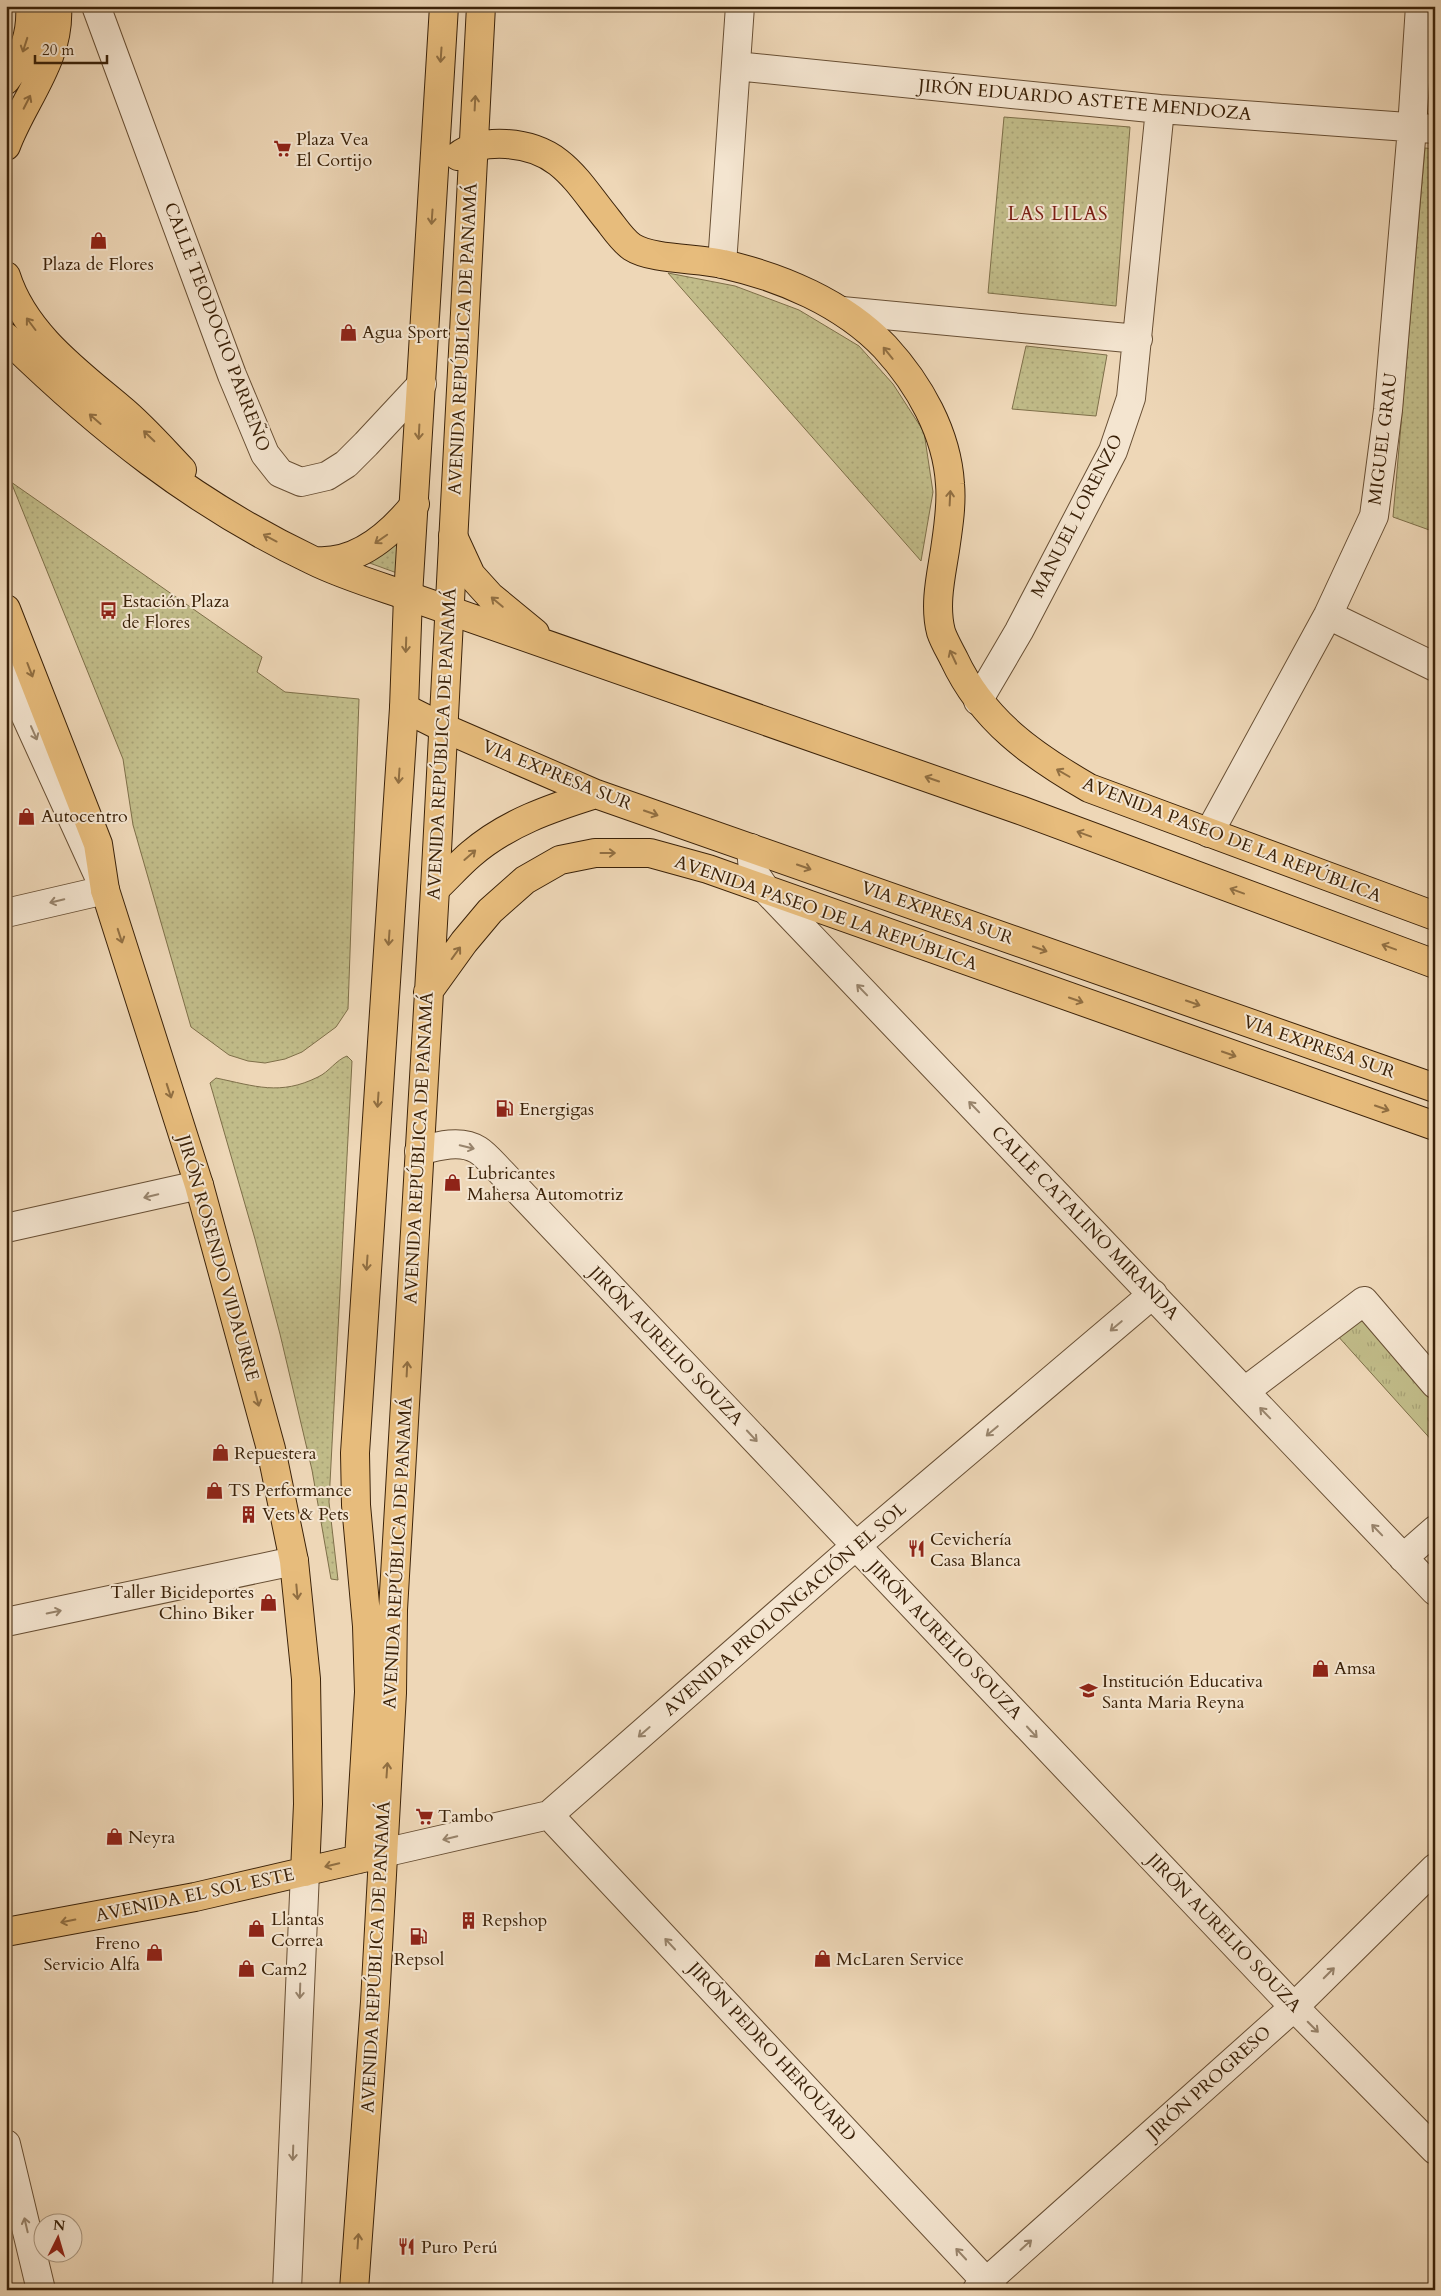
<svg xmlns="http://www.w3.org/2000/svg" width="1441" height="2296" font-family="Cardo,serif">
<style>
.grass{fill:url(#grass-tufts);stroke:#7e6f49}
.park{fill:url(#park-dots);stroke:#7e6f49}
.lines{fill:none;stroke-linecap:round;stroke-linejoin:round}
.minor-casing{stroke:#684f34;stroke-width:30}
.major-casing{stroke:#3b2209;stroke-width:30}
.highway-casing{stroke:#3b2209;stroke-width:30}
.minor{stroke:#f4e5d0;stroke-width:28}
.major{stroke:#e7bc7c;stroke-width:28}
.highway{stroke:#e7bc7c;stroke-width:28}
.oneway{stroke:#916f42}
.oneway2{stroke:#98846c}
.labels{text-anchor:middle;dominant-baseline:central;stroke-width:4;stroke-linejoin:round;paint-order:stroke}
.street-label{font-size:18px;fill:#3b2209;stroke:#f4e5d0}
.poi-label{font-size:18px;fill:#3b2209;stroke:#f4e5d0;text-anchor:start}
.neighbourhood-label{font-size:19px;letter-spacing:1px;fill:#7a1f14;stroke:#f4e5d0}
</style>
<defs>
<pattern id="grass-tufts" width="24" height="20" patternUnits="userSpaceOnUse" patternTransform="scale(1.25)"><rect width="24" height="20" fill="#c1bc89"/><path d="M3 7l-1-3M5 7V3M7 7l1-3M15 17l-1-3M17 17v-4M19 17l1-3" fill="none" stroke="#a7a175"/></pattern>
<pattern id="park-dots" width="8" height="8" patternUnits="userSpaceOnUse" patternTransform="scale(1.25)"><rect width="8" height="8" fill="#c1bc89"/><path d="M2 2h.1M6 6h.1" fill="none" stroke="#a7a175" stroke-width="1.8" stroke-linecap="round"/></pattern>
</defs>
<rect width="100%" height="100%" fill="#eed7b7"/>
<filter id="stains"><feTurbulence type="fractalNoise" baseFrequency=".004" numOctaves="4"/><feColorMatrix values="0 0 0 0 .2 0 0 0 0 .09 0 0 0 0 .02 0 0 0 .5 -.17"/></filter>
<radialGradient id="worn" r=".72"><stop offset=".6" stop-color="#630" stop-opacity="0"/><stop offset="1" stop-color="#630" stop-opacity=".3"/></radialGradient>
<!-- grass -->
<path class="grass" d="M1359,1320L1374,1325L1435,1402V1444L1336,1334Z"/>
<!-- park -->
<path class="park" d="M1004,117L1130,127L1116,306L988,293Z
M1425,148L1435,149V532L1393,517Z
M668,273L735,286L799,310L859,346L893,384L924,432L933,492L921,561Z
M1026,346L1107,355L1096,416L1012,409Z
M11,482L262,657L257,672L285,692L359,699L348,1009L336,1027L302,1052L285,1059L265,1063L248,1061L229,1055L191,1027L133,825L123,759Z
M399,529L397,573L334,550Z
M347,1056L352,1061L329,1502L338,1580L331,1579L312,1470L280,1334L255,1239L210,1083L216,1078C255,1086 280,1096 318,1077C329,1072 336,1060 347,1056Z"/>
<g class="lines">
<defs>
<path id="minor" d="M96,6L232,375L265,454L280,473L301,482L327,476L346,464L366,444L422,384
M736,66L1160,109L1435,129
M722,264L740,6
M842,311L1138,339
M1328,615L1435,667
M6,673L105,890L6,913
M978,701L1019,631L1113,451L1131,398L1160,109
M1209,833L1328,615L1374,516L1388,410L1412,128L1420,6
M751,848L753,871L766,890L1435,1591
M419,1151C437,1146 461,1139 478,1150C486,1155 494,1165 501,1172L1294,2007L1435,2150
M6,1228L199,1185
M1245,1391L1364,1301L1435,1384
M1403,1558L1435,1530
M6,1622L294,1561
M549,1815L994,2290
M383,1853L549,1815L843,1557L1153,1294
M6,2144L41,2290
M287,2290L305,1872
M977,2290L1294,2007L1435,1868"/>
<path id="major" d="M458,156C472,145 488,143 506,144C561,147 577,182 608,220C615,229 623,241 632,247C652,260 699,258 723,264C781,277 843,303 885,347C919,384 947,433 950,484C952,505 948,529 945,550C941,576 934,605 941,632C944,641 950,651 954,659C983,721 1032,755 1089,788L1435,916
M105,890L199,1185L271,1449L294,1561L306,1679L308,1804L305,1872
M428,992L464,942L490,911L525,880L560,860L595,853H650L708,869L1435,1126
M359,1859L369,1692L367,1626L356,1505L355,1453L404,708L408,596L444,6
M6,1932L195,1897L376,1855
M354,2290L375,2002L392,1693L393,1610L435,889L481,6"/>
<path id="highway" d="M6,80C23,58 32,33 30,6
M6,146C23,100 61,59 57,6
M6,276C24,333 76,371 120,408C142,426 162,449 182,470
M6,337C99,428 194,504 312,560C342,575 376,585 408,596L1020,810L1435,964
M453,536L471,575L490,596L535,633
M316,561C357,564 391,534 415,504
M6,609L98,844L105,890
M404,708L444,728L596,794L1435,1088
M435,889C447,878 458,865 471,854C507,823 551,808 596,794"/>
</defs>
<!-- minor casing -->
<use href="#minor" class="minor-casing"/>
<!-- major casing -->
<use href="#major" class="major-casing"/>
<!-- highway casing -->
<use href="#highway" class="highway-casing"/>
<!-- minor -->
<use href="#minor" class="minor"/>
<!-- major -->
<use href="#major" class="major"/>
<!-- highway -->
<use href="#highway" class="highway"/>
</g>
<!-- one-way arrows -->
<defs><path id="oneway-shaft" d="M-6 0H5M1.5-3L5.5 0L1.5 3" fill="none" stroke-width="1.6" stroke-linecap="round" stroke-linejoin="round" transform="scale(1.25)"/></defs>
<g class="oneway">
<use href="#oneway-shaft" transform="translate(25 45) rotate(108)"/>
<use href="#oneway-shaft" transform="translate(441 55) rotate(94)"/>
<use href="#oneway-shaft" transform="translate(27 102) rotate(-63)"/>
<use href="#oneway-shaft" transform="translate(475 103) rotate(-87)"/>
<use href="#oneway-shaft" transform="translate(432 217) rotate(94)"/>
<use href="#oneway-shaft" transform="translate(31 324) rotate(-127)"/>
<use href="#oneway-shaft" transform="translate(888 353) rotate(-129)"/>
<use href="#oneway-shaft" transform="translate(95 419) rotate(-139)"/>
<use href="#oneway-shaft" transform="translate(419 432) rotate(93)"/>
<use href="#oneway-shaft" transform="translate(149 436) rotate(-136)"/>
<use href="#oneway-shaft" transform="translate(950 498) rotate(-87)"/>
<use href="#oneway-shaft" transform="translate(270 538) rotate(-152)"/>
<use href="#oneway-shaft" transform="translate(381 539) rotate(145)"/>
<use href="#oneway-shaft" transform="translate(497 602) rotate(-140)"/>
<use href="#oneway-shaft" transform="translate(406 645) rotate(92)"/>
<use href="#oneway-shaft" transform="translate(953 657) rotate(-115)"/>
<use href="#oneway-shaft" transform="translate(30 670) rotate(69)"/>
<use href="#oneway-shaft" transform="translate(1063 773) rotate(-150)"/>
<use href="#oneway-shaft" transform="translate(399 776) rotate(94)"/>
<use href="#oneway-shaft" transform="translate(932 779) rotate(-161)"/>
<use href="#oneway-shaft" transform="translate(651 813) rotate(19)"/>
<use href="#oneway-shaft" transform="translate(1084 834) rotate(-160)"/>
<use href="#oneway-shaft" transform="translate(608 853)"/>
<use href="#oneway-shaft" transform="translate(470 855) rotate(-41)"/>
<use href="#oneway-shaft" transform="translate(804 867) rotate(19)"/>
<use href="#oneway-shaft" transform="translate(1237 891) rotate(-160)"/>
<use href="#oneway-shaft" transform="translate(120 936) rotate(72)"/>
<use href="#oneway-shaft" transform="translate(389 938) rotate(94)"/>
<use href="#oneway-shaft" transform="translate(1389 947) rotate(-160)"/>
<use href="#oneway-shaft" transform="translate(1040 949) rotate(19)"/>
<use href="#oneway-shaft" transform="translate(456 953) rotate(-54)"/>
<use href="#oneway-shaft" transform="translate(1076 1000) rotate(19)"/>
<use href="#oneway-shaft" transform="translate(1193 1003) rotate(19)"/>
<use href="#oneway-shaft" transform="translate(1229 1054) rotate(19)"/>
<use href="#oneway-shaft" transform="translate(169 1091) rotate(72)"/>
<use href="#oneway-shaft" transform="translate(378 1100) rotate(94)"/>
<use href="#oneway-shaft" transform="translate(1382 1108) rotate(19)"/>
<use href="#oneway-shaft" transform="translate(367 1263) rotate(94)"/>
<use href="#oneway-shaft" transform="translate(407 1369) rotate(-87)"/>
<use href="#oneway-shaft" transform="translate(257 1399) rotate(75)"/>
<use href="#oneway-shaft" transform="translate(297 1592) rotate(85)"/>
<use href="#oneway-shaft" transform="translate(387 1770) rotate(-86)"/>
<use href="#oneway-shaft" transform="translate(332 1865) rotate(166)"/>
<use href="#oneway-shaft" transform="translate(68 1921) rotate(169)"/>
<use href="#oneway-shaft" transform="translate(358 2241) rotate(-86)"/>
</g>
<g class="oneway2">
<use href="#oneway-shaft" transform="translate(34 733) rotate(66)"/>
<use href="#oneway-shaft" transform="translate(57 901) rotate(167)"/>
<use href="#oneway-shaft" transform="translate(862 990) rotate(-134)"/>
<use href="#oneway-shaft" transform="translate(974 1107) rotate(-134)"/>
<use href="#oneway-shaft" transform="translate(467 1147) rotate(13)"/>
<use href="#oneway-shaft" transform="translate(151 1196) rotate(167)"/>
<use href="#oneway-shaft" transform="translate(1116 1326) rotate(140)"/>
<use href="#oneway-shaft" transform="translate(1265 1413) rotate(-134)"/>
<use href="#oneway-shaft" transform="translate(992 1431) rotate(140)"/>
<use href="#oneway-shaft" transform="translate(752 1436) rotate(47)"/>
<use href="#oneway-shaft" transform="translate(1377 1530) rotate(-134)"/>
<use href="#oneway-shaft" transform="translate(54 1612) rotate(-12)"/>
<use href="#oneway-shaft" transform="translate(644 1732) rotate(139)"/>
<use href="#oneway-shaft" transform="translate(1032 1732) rotate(47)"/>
<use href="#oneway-shaft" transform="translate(450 1838) rotate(166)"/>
<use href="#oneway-shaft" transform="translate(670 1944) rotate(-133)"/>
<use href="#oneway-shaft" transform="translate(1329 1973) rotate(-45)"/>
<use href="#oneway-shaft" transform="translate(300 1991) rotate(92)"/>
<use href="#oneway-shaft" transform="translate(1313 2027) rotate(45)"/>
<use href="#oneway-shaft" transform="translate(293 2153) rotate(92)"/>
<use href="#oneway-shaft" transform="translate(26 2225) rotate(-103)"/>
<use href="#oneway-shaft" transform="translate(1026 2245) rotate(-42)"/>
<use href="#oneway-shaft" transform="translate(961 2254) rotate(-133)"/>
</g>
<!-- icons -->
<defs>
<symbol id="supermarket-bare" viewBox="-9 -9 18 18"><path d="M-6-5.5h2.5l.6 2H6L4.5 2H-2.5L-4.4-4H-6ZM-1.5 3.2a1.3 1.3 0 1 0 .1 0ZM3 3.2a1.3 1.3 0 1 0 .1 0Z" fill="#8f2418" stroke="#f4e5d0" stroke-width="2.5" paint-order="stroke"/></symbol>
<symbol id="shop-bare" viewBox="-9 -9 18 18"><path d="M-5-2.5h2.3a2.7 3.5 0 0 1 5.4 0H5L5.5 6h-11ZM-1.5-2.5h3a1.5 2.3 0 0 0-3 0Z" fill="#8f2418" stroke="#f4e5d0" stroke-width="2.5" paint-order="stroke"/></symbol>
<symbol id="bus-bare" viewBox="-9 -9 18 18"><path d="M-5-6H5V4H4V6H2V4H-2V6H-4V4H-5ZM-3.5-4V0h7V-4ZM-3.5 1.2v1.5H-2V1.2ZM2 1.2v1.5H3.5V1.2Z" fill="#8f2418" stroke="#f4e5d0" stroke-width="2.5" paint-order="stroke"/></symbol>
<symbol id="fuel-bare" viewBox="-9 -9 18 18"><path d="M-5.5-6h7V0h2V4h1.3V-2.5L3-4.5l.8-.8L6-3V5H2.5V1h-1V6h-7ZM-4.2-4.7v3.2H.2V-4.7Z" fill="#8f2418" stroke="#f4e5d0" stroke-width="2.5" paint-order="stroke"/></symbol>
<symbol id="building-bare" viewBox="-9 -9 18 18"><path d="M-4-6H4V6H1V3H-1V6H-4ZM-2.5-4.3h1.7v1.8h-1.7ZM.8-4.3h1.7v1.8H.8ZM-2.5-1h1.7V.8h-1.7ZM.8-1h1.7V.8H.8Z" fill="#8f2418" stroke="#f4e5d0" stroke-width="2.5" paint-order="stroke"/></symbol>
<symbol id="restaurant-bare" viewBox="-9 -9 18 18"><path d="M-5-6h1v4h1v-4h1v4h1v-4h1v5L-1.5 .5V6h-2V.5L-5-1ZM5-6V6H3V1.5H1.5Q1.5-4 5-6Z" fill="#8f2418" stroke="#f4e5d0" stroke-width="2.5" paint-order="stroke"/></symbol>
<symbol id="school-bare" viewBox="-9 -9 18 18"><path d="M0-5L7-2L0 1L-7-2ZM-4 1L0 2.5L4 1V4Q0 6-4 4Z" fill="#8f2418" stroke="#f4e5d0" stroke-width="2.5" paint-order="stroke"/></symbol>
</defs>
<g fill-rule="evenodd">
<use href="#supermarket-bare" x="270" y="136" width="25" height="25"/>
<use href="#shop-bare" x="86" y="228" width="25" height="25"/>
<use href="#shop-bare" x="336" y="320" width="25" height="25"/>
<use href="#bus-bare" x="96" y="598" width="25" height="25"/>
<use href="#shop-bare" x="14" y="804" width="25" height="25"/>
<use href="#fuel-bare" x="492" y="1096" width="25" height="25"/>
<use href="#shop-bare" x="440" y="1170" width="25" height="25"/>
<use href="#shop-bare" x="208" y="1440" width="25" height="25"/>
<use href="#shop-bare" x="202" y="1478" width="25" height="25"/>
<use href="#building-bare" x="236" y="1502" width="25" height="25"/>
<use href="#restaurant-bare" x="904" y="1536" width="25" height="25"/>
<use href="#shop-bare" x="256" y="1590" width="25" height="25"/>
<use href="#shop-bare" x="1308" y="1656" width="25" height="25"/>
<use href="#school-bare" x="1076" y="1678" width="25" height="25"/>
<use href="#supermarket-bare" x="412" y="1804" width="25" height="25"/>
<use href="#shop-bare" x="102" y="1824" width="25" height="25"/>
<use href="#building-bare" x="456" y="1908" width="25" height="25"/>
<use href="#shop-bare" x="244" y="1916" width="25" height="25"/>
<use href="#fuel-bare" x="406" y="1924" width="25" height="25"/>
<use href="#shop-bare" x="142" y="1940" width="25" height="25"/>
<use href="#shop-bare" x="810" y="1946" width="25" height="25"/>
<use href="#shop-bare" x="234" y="1956" width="25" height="25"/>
<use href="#restaurant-bare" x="394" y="2234" width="25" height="25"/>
</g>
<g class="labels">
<!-- street labels -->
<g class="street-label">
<text transform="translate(1085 100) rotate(5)">JIRÓN EDUARDO ASTETE MENDOZA</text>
<text transform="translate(217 327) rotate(69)">CALLE TEODOCIO PARREÑO</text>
<text transform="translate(463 339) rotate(-87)">AVENIDA REPÚBLICA DE PANAMÁ</text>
<text transform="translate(1383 439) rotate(-83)">MIGUEL GRAU</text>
<text transform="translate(1077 516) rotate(-63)">MANUEL LORENZO</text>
<text transform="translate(442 744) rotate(-87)">AVENIDA REPÚBLICA DE PANAMÁ</text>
<text transform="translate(557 775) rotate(22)">VIA EXPRESA SUR</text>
<text transform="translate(1232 840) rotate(21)">AVENIDA PASEO DE LA REPÚBLICA</text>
<text transform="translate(826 913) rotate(19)">AVENIDA PASEO DE LA REPÚBLICA</text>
<text transform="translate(937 913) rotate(19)">VIA EXPRESA SUR</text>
<text transform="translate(1319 1047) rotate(19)">VIA EXPRESA SUR</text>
<text transform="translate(419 1148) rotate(-87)">AVENIDA REPÚBLICA DE PANAMÁ</text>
<text transform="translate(1085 1223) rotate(46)">CALLE CATALINO MIRANDA</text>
<text transform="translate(218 1258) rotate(74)">JIRÓN ROSENDO VIDAURRE</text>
<text transform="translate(666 1346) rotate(46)">JIRÓN AURELIO SOUZA</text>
<text transform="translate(398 1553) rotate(-87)">AVENIDA REPÚBLICA DE PANAMÁ</text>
<text transform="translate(785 1609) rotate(-41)">AVENIDA PROLONGACIÓN EL SOL</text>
<text transform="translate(945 1640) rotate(46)">JIRÓN AURELIO SOUZA</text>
<text transform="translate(195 1895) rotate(-12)">AVENIDA EL SOL ESTE</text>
<text transform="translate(1224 1933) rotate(46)">JIRÓN AURELIO SOUZA</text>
<text transform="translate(376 1957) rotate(-87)">AVENIDA REPÚBLICA DE PANAMÁ</text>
<text transform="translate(772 2052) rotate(47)">JIRÓN PEDRO HEROUARD</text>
<text transform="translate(1209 2083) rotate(-42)">JIRÓN PROGRESO</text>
</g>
<!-- poi labels -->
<g class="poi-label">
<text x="296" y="139">Plaza Vea<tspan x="296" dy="21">El Cortijo</tspan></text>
<text x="98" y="264" text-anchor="middle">Plaza de Flores</text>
<text x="362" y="332">Agua Sport</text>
<text x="122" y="601">Estación Plaza<tspan x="122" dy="21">de Flores</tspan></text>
<text x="41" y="816">Autocentro</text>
<text x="519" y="1109">Energigas</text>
<text x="467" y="1173">Lubricantes<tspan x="467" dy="21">Mahersa Automotriz</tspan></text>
<text x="234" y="1453">Repuestera</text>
<text x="228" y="1490">TS Performance</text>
<text x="262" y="1514">Vets &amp; Pets</text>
<text x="930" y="1539">Cevichería<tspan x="930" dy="21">Casa Blanca</tspan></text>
<text x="254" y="1592" text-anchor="end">Taller Bicideportes<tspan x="254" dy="21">Chino Biker</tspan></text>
<text x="1334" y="1668">Amsa</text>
<text x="1102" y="1681">Institución Educativa<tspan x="1102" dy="21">Santa Maria Reyna</tspan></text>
<text x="438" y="1816">Tambo</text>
<text x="128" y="1837">Neyra</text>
<text x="271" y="1919">Llantas<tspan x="271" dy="21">Correa</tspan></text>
<text x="482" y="1920">Repshop</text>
<text x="140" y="1943" text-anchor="end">Freno<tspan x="140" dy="21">Servicio Alfa</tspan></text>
<text x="419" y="1959" text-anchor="middle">Repsol</text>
<text x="836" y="1959">McLaren Service</text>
<text x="261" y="1969">Cam2</text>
<text x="421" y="2247">Puro Perú</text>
</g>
<!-- neighbourhood labels -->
<g class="neighbourhood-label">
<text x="1058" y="214">LAS LILAS</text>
</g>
</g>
<!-- margin -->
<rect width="1441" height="2296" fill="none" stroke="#eed7b7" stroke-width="25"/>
<rect x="8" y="8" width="1426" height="2281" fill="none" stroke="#3b2209" stroke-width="2.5"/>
<rect x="12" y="12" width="1416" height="2271" fill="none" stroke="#3b2209"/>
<!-- north arrow -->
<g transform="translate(58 2238) rotate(5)"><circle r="24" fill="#f4e5d0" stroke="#aa9780"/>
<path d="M0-4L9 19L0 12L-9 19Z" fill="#8f2418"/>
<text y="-8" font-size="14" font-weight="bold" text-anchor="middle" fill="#3b2209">N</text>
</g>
<!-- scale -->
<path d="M35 55v8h72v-8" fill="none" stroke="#3b2209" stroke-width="2.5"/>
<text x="42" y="55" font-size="15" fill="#3b2209" stroke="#f4e5d0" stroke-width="4" paint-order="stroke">20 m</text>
<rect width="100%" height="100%" filter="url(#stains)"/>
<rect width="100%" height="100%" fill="url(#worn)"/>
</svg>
